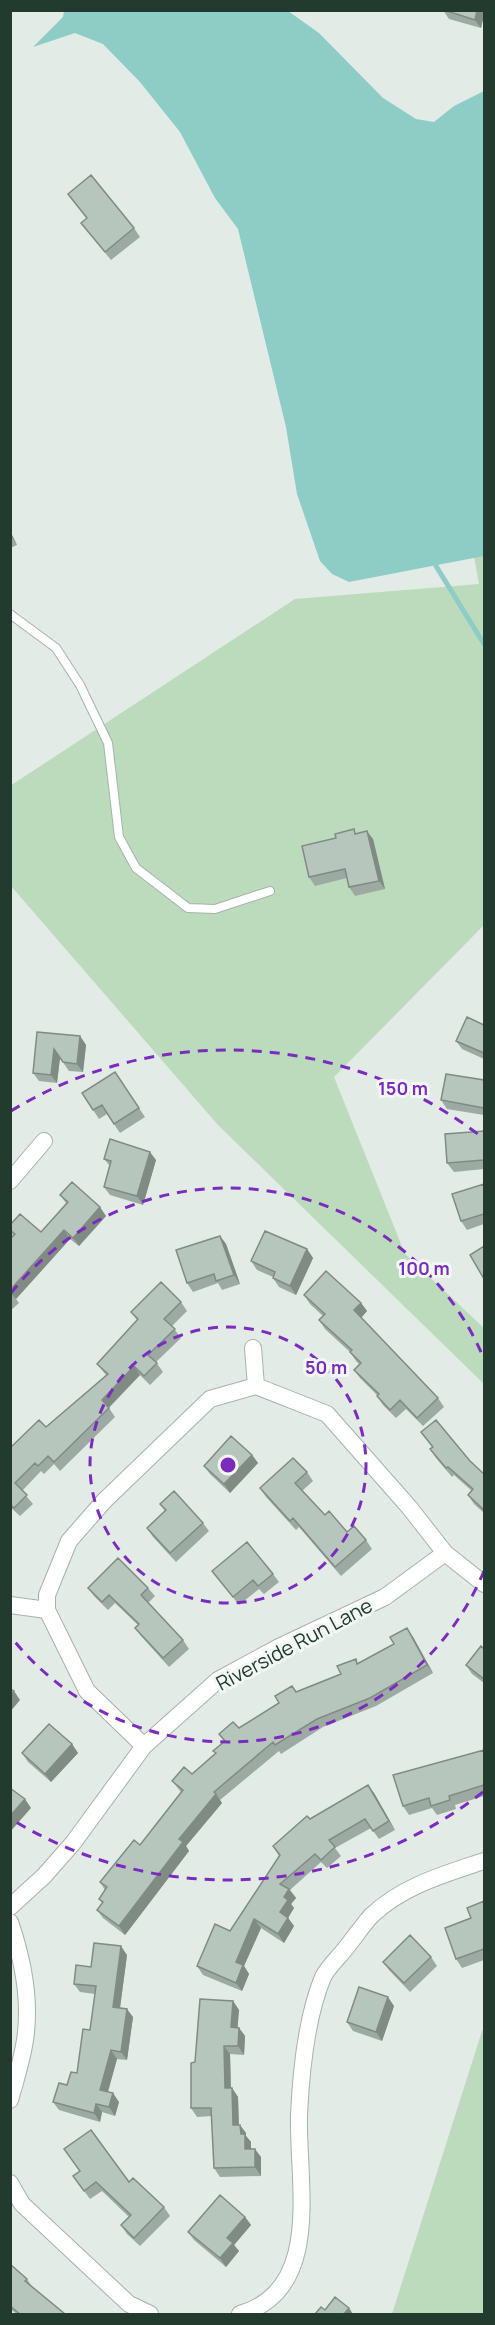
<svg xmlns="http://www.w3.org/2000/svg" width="495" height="2325" font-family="Manrope,sans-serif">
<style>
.green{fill:#bcdbbc}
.water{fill:#8dcdc6}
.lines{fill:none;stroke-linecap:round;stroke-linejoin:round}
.stream{stroke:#8dcdc6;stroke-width:5}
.lane-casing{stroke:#a5b3aa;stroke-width:10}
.street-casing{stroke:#a5b3aa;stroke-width:18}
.lane{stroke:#fff;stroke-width:8}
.street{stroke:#fff;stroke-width:16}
.wall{fill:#9daaa3}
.shaded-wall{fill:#808b84}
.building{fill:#b7c6bd;stroke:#808b84;stroke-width:1.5}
.ring{fill:none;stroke:#7b2cbf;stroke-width:3;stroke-dasharray:10 8}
.labels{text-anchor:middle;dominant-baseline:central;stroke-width:6;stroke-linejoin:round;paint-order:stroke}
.street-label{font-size:20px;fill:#233b2e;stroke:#f2f8f4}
.centre{fill:#7b2cbf;stroke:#f2f8f4;stroke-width:3}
.ring-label{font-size:18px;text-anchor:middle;font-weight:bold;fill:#7b2cbf;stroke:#f2f8f4;stroke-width:6;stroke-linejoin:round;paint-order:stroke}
</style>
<rect width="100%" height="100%" fill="#e2ebe5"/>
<!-- green -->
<path class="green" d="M484,249V925L334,1077L405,1254L484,1328V1384L218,1125L11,886L10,786L295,599L479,584L433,333Z
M484,2030V2314H392L482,2031Z"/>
<!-- water -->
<path class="water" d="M64,11H288L319,33L383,98L416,119L434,122L454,106L484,91V556L349,582L332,574L320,561L297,494L286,427L238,229L215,198L180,132L140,82L103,44L75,33L33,47L63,17Z"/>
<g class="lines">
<!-- stream -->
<path class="stream" d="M436,566L484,644"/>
<defs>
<path id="lane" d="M10,614L56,648L80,685L108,743L119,837L136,868L188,908L215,909L270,891"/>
<path id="street" d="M10,1181L44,1141
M253,1348L256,1386
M10,1605L47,1610
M144,1746L87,1691L47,1610V1595L69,1541L104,1501L210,1399L256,1386L327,1414L409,1507L445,1553L484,1584
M10,1907L44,1876L73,1843L144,1746L218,1680L277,1648L385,1597L445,1553
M10,1922C22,1957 30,1995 26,2032C24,2055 16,2078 10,2100
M10,2183L22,2204L129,2304L150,2314
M240,2314C324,2290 297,2182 299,2115C301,2071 306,2018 323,1977C328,1967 339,1957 346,1948C354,1938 362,1926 371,1916C402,1886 445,1874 484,1861"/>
</defs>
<!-- lane casing -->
<use href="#lane" class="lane-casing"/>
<!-- street casing -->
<use href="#street" class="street-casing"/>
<!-- lane -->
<use href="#lane" class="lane"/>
<!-- street -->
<use href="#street" class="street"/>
</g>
<!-- wall -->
<path class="wall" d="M443,10H484V15L481,28L449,19Z
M68,194L134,228L140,237L111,260L81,223L87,218Z
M10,531L17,545L10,548Z
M357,833L373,839L385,889L355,896L349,887L347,878L315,886L309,877Z
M484,1025V1059L462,1049L456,1041Z
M37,1032L80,1036L86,1045L83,1072L69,1071L60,1058L57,1083L39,1081L33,1073Z
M115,1072L145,1117L120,1133L107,1114L99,1119L82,1093Z
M484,1080V1115L447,1109L441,1100Z
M484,1131V1169L454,1172L447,1163Z
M104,1159L156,1160L143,1205L110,1195L104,1187L110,1166Z
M484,1184V1224L467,1230L461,1221Z
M60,1195L106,1216L79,1246L70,1239L16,1299L19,1303L10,1311V1239L13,1235L10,1231V1225L41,1232L66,1203Z
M220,1236L226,1244L240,1284L222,1290L218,1283L193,1292L187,1283Z
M307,1249L313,1258L296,1295L279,1287L273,1278V1277L257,1270L251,1261Z
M304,1295L361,1303L367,1311L361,1318L438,1398L444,1407L423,1426L406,1409L396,1418L383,1405L377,1396H378L360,1378L354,1370L359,1364L356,1361L350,1352L325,1329L319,1320L323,1316L310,1304Z
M181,1302L187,1311L172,1326L181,1338L156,1362L163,1372L150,1385L140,1375L109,1408L115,1417L60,1471L54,1464L44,1474L41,1471L22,1491L33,1504L20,1516L10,1507V1448L46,1427L106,1375L97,1364L137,1320L131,1312Z
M421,1432L470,1461L484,1474V1513L474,1504L468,1495L472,1491L454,1475L452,1477L436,1458L430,1449L432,1447Z
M252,1455L258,1463L230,1493L210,1474L204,1466Z
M307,1472L313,1481L302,1491L325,1515L347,1532L366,1540L372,1549L341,1576L299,1527L296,1530L266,1497L260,1488Z
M160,1504L203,1523L209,1531L176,1562L153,1537L147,1528L165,1511Z
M212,1571L273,1574L279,1582L264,1594L259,1589L239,1605Z
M88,1588H148L155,1596L148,1603L183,1640L189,1649L169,1667L141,1636L135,1628L138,1625L115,1603L108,1610L94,1596Z
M407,1628L413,1637L433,1673L376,1706L323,1727L281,1754L279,1751L220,1800L222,1803L186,1846L189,1851L125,1935L103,1918L97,1910L102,1903L99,1899L105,1890L100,1882L140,1845L181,1792L172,1781L192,1774L215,1754L224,1741L219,1734L239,1728L296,1692L341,1674L394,1644Z
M484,1649V1683L472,1674L466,1665Z
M72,1744L78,1753L51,1782L28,1762L22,1753Z
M484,1750V1796L455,1805L456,1809L437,1815L432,1808L409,1815L403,1806Z
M374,1793L395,1830L379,1839L371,1828L335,1848L341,1856L327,1868L321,1862L290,1890L296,1898L291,1904L294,1908L288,1918L294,1926L284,1943L261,1928L244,1966L249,1974L242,1991L203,1975L197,1966L230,1931L279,1856L273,1846L310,1819Z
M484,1901V1960L462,1968L456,1959L471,1918Z
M127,1955L120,2008L133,2017L127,2060L117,2059L108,2092L119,2102L115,2116L102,2112L100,2122L59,2110L53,2102L77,2073L90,2030L95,1994L80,1992L74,1984L91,1967Z
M431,1957L437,1966L410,1992L389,1970L383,1962Z
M233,2001L239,2010L237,2027L239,2028L245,2036L244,2055L230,2054L231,2088H232L238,2097L239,2125L246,2133V2136L251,2142V2149L261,2157V2176L220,2177L214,2168L212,2116L197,2117L191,2108L195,2062Z
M394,2006L382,2041L353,2031L347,2022Z
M73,2176L129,2182L164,2207L170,2216L140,2246L127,2234L121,2225L129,2217L102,2191L90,2199Z
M245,2217L251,2225L234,2245L239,2251L226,2267L194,2240L188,2232Z
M10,2264L27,2279L33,2288L65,2314H17L10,2309Z"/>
<!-- shaded-wall -->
<path class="shaded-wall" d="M477,10H484V15L481,28L475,20Z
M10,531L17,545L11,536Z
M367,831L373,839L385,889L379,881Z
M80,1036L86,1045L83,1072L77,1064Z
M54,1049L60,1057L57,1083L51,1075Z
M150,1152L156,1160L143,1205L137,1196Z
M100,1207L106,1216L79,1246L73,1238Z
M64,1230L70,1239L16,1299L10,1292V1290Z
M220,1236L226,1244L240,1284L234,1275Z
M307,1249L313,1258L296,1295L290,1286Z
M361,1303L367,1311L360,1319L354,1310Z
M134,1366L140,1375L108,1408L102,1400Z
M252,1455L258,1463L230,1493L224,1484Z
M407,1628L413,1637L433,1673L427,1665Z
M14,1691L20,1700L10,1712V1696Z
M72,1744L78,1753L51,1782L45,1774Z
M368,1785L374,1793L395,1830L389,1821Z
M216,1794L222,1803L186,1846L189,1851L125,1935L119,1926L179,1839Z
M25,1799L31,1808L10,1832V1816Z
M289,1889L296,1898L291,1904L294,1908L286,1921L280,1912L284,1897Z
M288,1918L294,1926L284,1943L278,1934Z
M254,1919L261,1928L244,1966L249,1974L242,1991L236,1983V1962Z
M121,1946L127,1955L119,2015L113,2007Z
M388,1997L394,2006L382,2041L376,2032Z
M233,2001L239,2010L237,2035L231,2027Z
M127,2009L133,2017L127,2060L121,2052Z
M239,2028L245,2036L244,2055L238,2046Z
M224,2046L230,2054L231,2097L225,2088Z
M111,2050L117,2059L106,2098L100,2090Z
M232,2088L238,2097L239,2133L233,2125Z
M113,2093L119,2102L115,2116L109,2107Z
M96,2104L102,2112L100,2122L94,2113Z
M240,2125L246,2133V2136L251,2142V2158L245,2149L241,2134Z
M255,2149L261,2157V2176L255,2167Z
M245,2217L251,2225L234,2245L239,2251L226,2267L220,2258L227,2238Z
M349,2308L353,2314H344Z"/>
<!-- building -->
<path class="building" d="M444,10H477L475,20Z
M91,175L134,228L105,252L81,223L87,218L68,194Z
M354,829L355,834L367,831L379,881L349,887L345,869L309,877L302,846L336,838L335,834Z
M467,1017L484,1025V1053L456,1041Z
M37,1032L80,1036L77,1064L63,1062L54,1049L51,1075L33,1073Z
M115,1072L139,1108L114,1124L102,1105L93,1110L82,1093Z
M446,1074L484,1080V1108L441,1100Z
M484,1131V1160L447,1163L445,1134Z
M110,1139L150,1152L137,1196L104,1187L111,1161L104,1159Z
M72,1182L100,1207L73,1238L64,1230L10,1290V1239L15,1234L10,1230V1225L20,1214L41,1232L68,1202L60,1195Z
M484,1184V1214L461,1221L452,1194Z
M265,1231L307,1249L290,1286L273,1278L275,1272L251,1261Z
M220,1236L234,1275L216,1281L214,1274L187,1283L176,1250Z
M484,1246V1279L470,1255Z
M326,1271L361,1303L354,1310L438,1398L417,1418L400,1400L390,1410L377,1396L379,1394L354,1370L361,1363L350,1352L352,1350L319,1320L325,1314L304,1295Z
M161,1282L181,1302L164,1319L175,1329L148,1355L157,1363L144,1376L134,1366L102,1400L109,1408L54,1462L48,1456L38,1466L35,1463L15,1483L27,1495L14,1508L10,1504V1448L39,1420L46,1427L108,1374L97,1364L138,1319L131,1312Z
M436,1420L470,1461L484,1474V1510L468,1495L473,1489L448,1467L446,1468L430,1449L433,1447L421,1432Z
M231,1436L252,1455L224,1484L204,1466Z
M293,1458L307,1472L295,1483L325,1515L329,1511L347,1532L354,1526L366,1540L335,1567L293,1518L290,1521L260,1488Z
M174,1491L203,1523L170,1553L147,1528L166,1510L160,1504Z
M247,1542L273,1574L258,1586L253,1580L233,1597L212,1571Z
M118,1558L148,1588L141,1595L183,1640L163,1658L135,1628L139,1624L109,1595L102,1602L88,1588Z
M407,1628L427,1665L370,1698L317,1719L275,1745L273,1742L214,1792L216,1794L179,1839L183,1842L119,1926L97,1910L103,1902L99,1899L107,1887L100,1882L134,1840L140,1845L183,1790L172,1781L184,1767L192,1774L216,1753L213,1751L225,1741L219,1734L233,1722L239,1728L279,1703L275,1696L292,1686L296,1692L341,1674L337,1666L356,1659L357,1664L394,1644L390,1637Z
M481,1646L484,1649V1679L466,1665Z
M10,1689L14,1691L10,1696Z
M49,1724L72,1744L45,1774L22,1753Z
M484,1750V1785L449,1796L450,1800L431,1806L429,1798L403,1806L393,1775Z
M368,1785L389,1821L373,1831L365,1819L329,1840L335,1847L321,1860L315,1854L280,1884L289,1889L284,1897L288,1900L280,1912L288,1918L278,1934L254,1919L236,1962L243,1965L236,1983L197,1966L215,1924L230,1931L280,1855L273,1846L307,1816L310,1819Z
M10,1788L25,1799L10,1816Z
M484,1901V1949L456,1959L445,1928L471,1918L467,1908Z
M410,1935L431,1957L404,1983L383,1962Z
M94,1943L121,1946L113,2007L127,2009L121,2052L111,2050L100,2090L113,2093L109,2107L96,2104L94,2113L53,2102L59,2083L67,2085L71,2072L77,2073L83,2029L90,2030L96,1986L74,1984L76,1965L91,1967Z
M359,1987L388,1997L376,2032L347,2022Z
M200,1999L233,2001L231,2027L239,2028L238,2046H224L225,2088H232L233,2125H240L241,2134H245V2149H255V2167L214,2168L211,2108H191V2063L195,2062Z
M91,2130L129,2182L133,2178L164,2207L134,2238L121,2225L131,2215L96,2182L84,2191L73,2176L80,2171L64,2149Z
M220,2195L245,2217L227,2238L233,2243L220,2258L188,2232Z
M10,2264L27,2279L25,2281L65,2314H20L10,2306Z
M335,2297L349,2308L344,2314H315L321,2307L325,2310Z"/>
<!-- distance rings -->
<g class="ring">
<circle cx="228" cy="1465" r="138"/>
<path d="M484 1571A277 277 0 0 1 11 1637M11 1293A277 277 0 0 1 484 1359"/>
<path d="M483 1792A415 415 0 0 1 11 1819M11 1111A415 415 0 0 1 483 1138"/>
</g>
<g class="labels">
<!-- street labels -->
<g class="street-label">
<text transform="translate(294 1644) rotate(-28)">Riverside Run Lane</text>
</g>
</g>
<circle cx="228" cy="1465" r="9" class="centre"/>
<g class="ring-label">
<text x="403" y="1095">150 m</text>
<text x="424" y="1275">100 m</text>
<text x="326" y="1374">50 m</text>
</g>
<!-- border -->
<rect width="495" height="2325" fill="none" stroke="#233b2e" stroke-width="24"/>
</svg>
